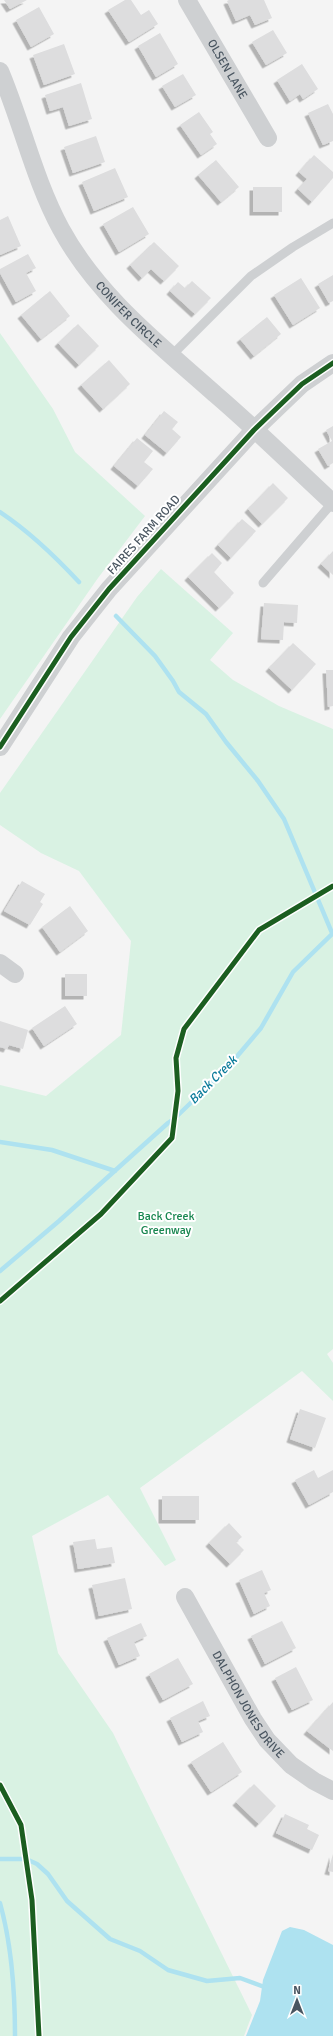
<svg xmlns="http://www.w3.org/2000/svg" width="333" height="2036" font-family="Signika,sans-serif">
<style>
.green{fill:#d9f2e3}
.water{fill:#aee2f0}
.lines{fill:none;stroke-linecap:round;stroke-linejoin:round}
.stream{stroke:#aee2f0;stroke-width:4.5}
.building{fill:#ddddde;filter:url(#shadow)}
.service{stroke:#ced0d2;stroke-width:9}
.minor{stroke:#ced0d2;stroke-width:18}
.cycleway-casing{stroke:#fff;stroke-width:8}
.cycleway{stroke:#1b5e20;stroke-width:5}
.labels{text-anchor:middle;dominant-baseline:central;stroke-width:4;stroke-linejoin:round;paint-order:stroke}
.street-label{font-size:12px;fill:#4a5661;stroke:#fff}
.park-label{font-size:12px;fill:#17864f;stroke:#fff}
.water-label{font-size:13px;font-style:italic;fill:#0c7c9b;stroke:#fff}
</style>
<defs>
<filter id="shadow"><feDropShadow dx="-3.5" dy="3.5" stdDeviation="0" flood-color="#0004"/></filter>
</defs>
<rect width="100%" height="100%" fill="#f4f4f4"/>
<!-- green -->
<path class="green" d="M0,333L53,409L75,452L145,516L98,578L0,719Z
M161,569L233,633L210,660L233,680L279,706L333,729V1349L327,1354L333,1363V1401L302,1371L140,1488L176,1560L165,1566L108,1495L32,1536L58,1653L113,1733L252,2015L244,2036H0V1085L46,1096L121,1035L131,941L79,871L41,853L0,825V793L137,597Z"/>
<!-- water -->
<path class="water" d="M290,1927L304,1930L333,1945V2036H246L260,2001L263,1980L282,1931Z"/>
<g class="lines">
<!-- stream -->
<path class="stream" d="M0,512C30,532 54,555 79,582
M116,616L155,656L173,681L179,692L206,714L226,742L258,781L284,819L332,933
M0,1142L52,1150L115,1171
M0,1271L59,1221L168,1123L175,1118L228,1067L261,1028L293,972L333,933
M0,1859H26L37,1864L48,1874L67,1901L110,1939L140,1951L168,1970L207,1981L240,1978L267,1988
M0,1903C12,1946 15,1992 15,2036"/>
</g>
<!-- building -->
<path class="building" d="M4,0H27L10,9Z
M125,0H131L141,15L149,10L158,24L129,42L108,10Z
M229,0H264L272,18L255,25L250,15L236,21L227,1Z
M39,7L54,34L31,47L16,20Z
M273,30L287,53L266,65L252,42Z
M160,33L178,64L156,77L138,46Z
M64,44L75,74L44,85L33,55Z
M302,64L318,89L303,99L300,94L290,101L277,80Z
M183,74L196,95L175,107L162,86Z
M81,83L92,119L69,126L63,107L50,111L45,95Z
M328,104L333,114V141L323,145L308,113Z
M199,112L213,132L210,134L217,144L201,155L180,125Z
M96,136L105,162L73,173L64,147Z
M314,155L333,172V178L312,202L298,189L307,179L299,172Z
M216,160L239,187L221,202L198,175Z
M115,168L128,197L94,211L82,182Z
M253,187H282V212H253Z
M133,207L149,234L119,252L103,224Z
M8,216L21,246L0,255V220Z
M154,242L179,266L164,281L151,269L142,278L130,265Z
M28,254L36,268L26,273L36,291L16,302L0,273V269Z
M333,275V301L329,303L318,284Z
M301,278L320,308L293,325L274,295Z
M192,281L211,298L195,314L170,291L178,282L185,288Z
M50,291L70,316L41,339L21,315Z
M267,317L281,334L254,356L240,339Z
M78,324L99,346L79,365L58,343Z
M109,360L130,384L103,409L81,385Z
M164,411L178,422L172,429L181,437L167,453L145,435Z
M333,426V463L328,466L318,449L332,441L326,430Z
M137,438L153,451L144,462L153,469L138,486L114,466Z
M273,483L288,498L262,524L248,509Z
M242,519L256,531L231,558L218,545Z
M333,551V575L321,564Z
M212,553L222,563L214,572L234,593L219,608L188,577Z
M264,603L298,605L297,623L284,622L283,640L261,639Z
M293,643L316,664L292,690L269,668Z
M326,670H333V706L328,707Z
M22,881L45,894L40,902L43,904L30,925L4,911Z
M70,906L88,931L60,952L42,927Z
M65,974H87V996H65Z
M65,1006L77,1024L44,1046L32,1028Z
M0,1021L28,1030L23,1049L9,1045L7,1049L0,1047Z
M300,1409L326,1418L315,1448L290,1439Z
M314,1470L318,1478L333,1470V1492L309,1505L295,1480Z
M162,1496H199V1520H162Z
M229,1523L242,1537L236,1542L244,1550L230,1564L209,1543Z
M95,1539L97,1549L112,1547L115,1563L78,1569L73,1542Z
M262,1570L271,1590L264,1593L270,1606L254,1614L239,1580Z
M125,1578L132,1609L99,1616L92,1585Z
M282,1621L296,1648L265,1664L251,1636Z
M141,1623L147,1636L134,1642L140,1656L119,1665L107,1638Z
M178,1658L193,1684L163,1700L149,1674Z
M296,1667L313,1700L292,1710L275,1678Z
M203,1701L210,1716L198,1721L203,1732L182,1742L170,1718Z
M333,1702V1751L307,1731Z
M223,1742L242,1772L211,1792L191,1762Z
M254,1784L276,1806L259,1824L236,1802Z
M285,1814L309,1825L307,1829L319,1835L312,1850L276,1833Z
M333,1854V1872L328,1871Z"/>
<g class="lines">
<!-- service -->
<path class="service" d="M171,356L251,276L293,247L333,223
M263,583L333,502"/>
<!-- minor -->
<g class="minor">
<path id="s1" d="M187,0L268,138"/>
<path id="s2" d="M0,71C22,123 34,179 61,229C98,297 159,344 215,394C256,429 294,467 333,503"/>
<path d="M0,747L71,637L109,589L254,430L302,384L333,363"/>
<path d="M0,963L15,974"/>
<path id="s3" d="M185,1597L253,1719L267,1740L291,1765L314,1781L333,1791"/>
</g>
<defs>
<path id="cycleway" d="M0,747L71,637L109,589L254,430L302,384L333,363
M0,1301L101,1214L172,1138L178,1091L176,1058L184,1029L259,930L333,886
M0,1785L21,1825L32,1900L39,2036"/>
</defs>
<!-- cycleway casing -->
<use href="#cycleway" class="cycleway-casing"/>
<!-- cycleway -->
<use href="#cycleway" class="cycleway"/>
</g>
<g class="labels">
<!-- street labels -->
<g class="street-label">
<text stroke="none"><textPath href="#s1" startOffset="80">OLSEN LANE</textPath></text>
<text stroke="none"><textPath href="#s2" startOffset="279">CONIFER CIRCLE</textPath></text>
<text transform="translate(144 535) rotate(-48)">FAIRES FARM ROAD</text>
<text stroke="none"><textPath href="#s3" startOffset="125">DALPHON JONES DRIVE</textPath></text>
</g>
<!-- park labels -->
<g class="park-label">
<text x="166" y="1216">Back Creek<tspan x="166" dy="14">Greenway</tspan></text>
</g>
<!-- water labels -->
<g class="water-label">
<text transform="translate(213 1080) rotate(-45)">Back Creek</text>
</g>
</g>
<!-- north arrow -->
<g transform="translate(297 2000)" stroke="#ffffff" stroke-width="3" paint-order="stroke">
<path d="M0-3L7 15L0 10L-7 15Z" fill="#4a5661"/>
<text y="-6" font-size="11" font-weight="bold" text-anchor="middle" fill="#4a5661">N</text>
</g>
</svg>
